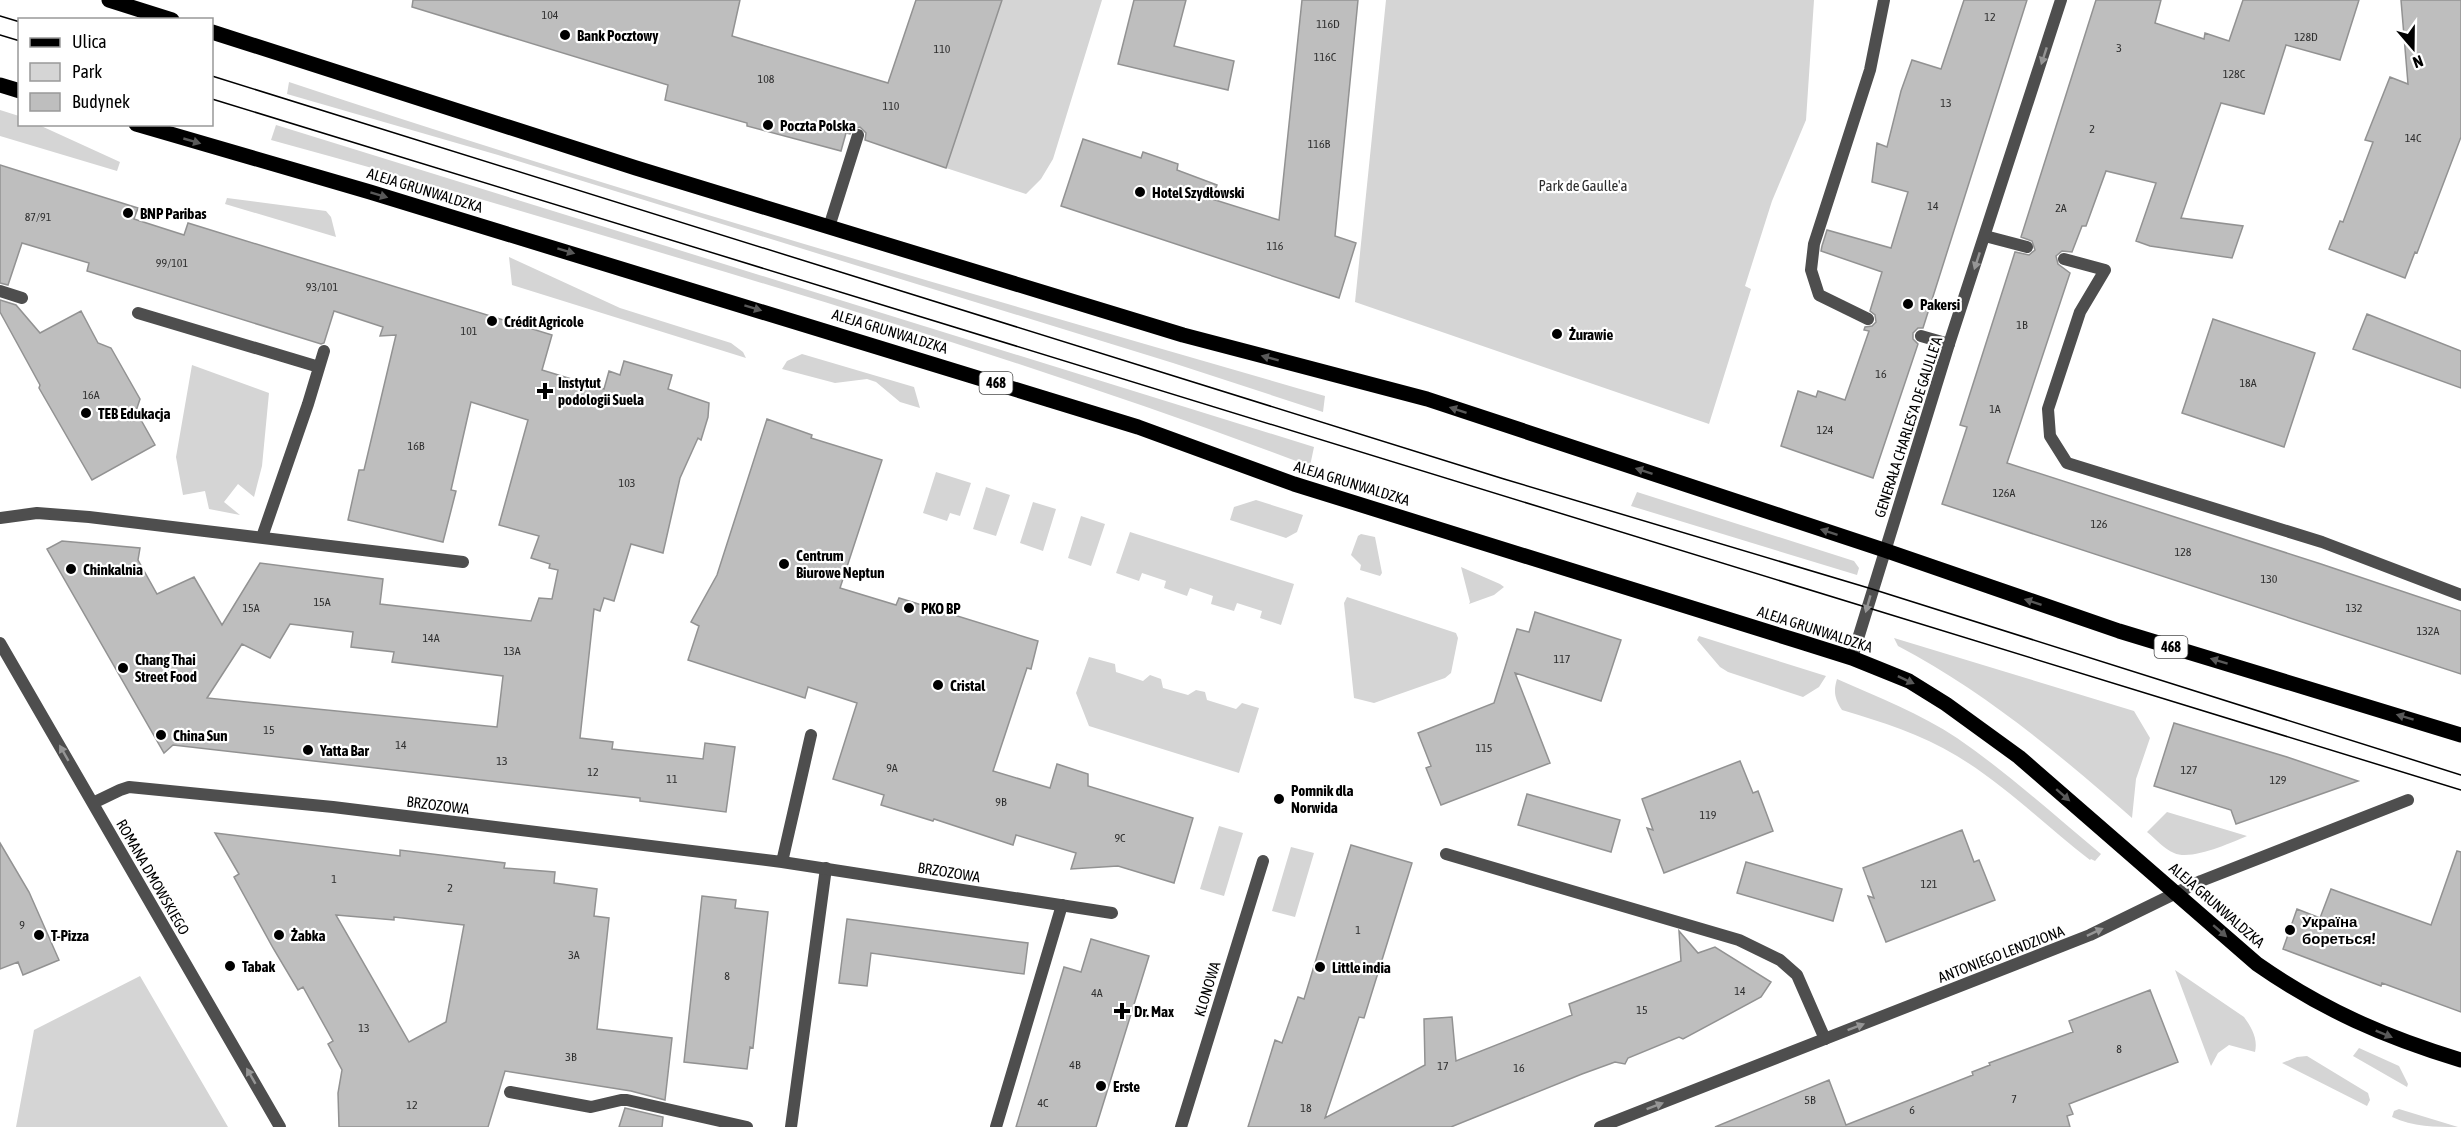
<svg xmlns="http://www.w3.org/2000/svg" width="2461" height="1127" font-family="'Asap Condensed',sans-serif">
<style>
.green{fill:#d5d5d5}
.building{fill:#bebebe;stroke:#929292;stroke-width:1.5;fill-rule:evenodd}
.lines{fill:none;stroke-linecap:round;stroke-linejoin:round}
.lane{stroke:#4e4e4e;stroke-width:12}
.street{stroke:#4e4e4e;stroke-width:12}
.primary{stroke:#000;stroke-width:15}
.tram{stroke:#000;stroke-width:1.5}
.oneway{fill:#959595}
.oneway2{fill:#595959}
.poi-dot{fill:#000;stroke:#fff;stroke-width:2}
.labels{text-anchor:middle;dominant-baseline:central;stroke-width:4.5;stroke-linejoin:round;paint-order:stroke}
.number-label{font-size:12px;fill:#303030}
.shield{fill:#fff;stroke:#4c4c4c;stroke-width:1.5}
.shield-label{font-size:14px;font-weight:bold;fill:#000}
.poi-label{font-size:15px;font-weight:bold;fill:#000;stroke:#fff;text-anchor:start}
.park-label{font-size:15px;fill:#2c2c2c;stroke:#fff}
.street-label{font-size:15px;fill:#000;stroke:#fff}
</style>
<rect width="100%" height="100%" fill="#fff"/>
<!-- green -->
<path class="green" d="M1002,0H1102L1053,159L1041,179L1026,194L946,168Z
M1386,0H1814L1806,120L1772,201L1745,286L1751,289L1709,424L1355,302Z
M289,82C632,196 978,296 1325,396L1323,412L1173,363L498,155L287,94Z
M0,110L19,116L20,124L39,125L120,162L117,171L0,136Z
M276,125L1314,447L1310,466C1107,390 900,324 692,262C552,220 412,178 271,140Z
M227,198L326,211L331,217L336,237L225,204Z
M509,257L620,308L731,343L743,352L746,358L512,285Z
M802,354L914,387L920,408L900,402L876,382L867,379L835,383L782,369L787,361Z
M192,365L269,393L262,466L254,497L238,484L224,502L240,515L209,509L205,491L183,495L176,457Z
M936,472L971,483L960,516L950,513L947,521L923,513Z
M986,487L1010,495L996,536L973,529Z
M1637,492L1854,561L1859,568L1857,575L1631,506Z
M1256,500L1303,515L1297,532L1286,538L1230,520L1234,507Z
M1033,502L1056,509L1043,551L1020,543Z
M1081,516L1105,524L1091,566L1068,558Z
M1130,532L1294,584L1281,625L1260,618L1262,611L1237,603L1234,611L1211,604L1213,596L1190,588L1187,596L1164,588L1166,581L1142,573L1139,581L1116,573Z
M1361,534L1375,537L1382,573L1380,576L1360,570L1361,565L1351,555L1358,536Z
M1461,567L1500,584L1504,587L1494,595L1469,604L1470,602Z
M1347,597L1456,633L1458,638L1451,673L1445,678L1374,703L1354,698L1344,603Z
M1699,636L1826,676L1819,687L1803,697L1728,672L1720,667L1697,640Z
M1894,638L2134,711L2150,738L2136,779L2132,818C2059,754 1984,691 1898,646Z
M1089,657L1115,664L1116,672L1143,681L1150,675L1161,679L1163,688L1188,695L1196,690L1205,692L1207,700L1236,709L1242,703L1259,708L1239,773L1089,726L1076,693Z
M1837,679C1878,697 1921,714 1957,738C2008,773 2054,815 2101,854L2095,861L2091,859L2090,860C2046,826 2005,785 1957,756C1921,734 1882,722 1842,710C1835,699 1833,692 1837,679Z
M2167,812L2247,836C2230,843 2191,861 2174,853C2164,849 2156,839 2147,832Z
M1219,826L1243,833L1224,896L1200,889Z
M1291,847L1314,853L1295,917L1272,911Z
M2175,970L2244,1017C2252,1028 2258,1039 2255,1052L2229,1045L2218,1053L2211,1066Z
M140,976L228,1127H16L34,1030Z
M2359,1048L2399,1066L2408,1084L2407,1087L2353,1056Z
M2307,1056L2368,1093L2370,1100L2367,1106L2282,1063L2297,1057Z
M2399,1109L2458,1127C2435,1127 2413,1127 2392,1117L2394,1111Z"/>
<!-- building -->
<path class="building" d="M413,0H740L732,36L888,83L916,0H1002L946,168L865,140L866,133L860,127L853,129L850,134L846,133L841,151L747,126V123L665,100L668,85L412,7Z
M1134,0H1186L1174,46L1234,61L1228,90L1118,64Z
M1302,0H1358L1335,236L1356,243L1339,298L1061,206L1083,139L1141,158L1143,152L1178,164L1177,170L1217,185L1212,199L1279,220Z
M1964,0H2027L1923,328H1918L1913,333V339L1918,344L1873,478L1781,446L1798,391L1816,397L1818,391L1845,400L1869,331L1864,330L1865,327L1872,326L1876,322L1875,315L1870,311L1882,272L1821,251L1822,246L1827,230L1891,248L1908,192L1872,182L1877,143L1887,147L1901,91L1912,60L1941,69Z
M2096,0H2161L2155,23L2204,39L2205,33L2229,41L2243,0H2359L2340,60L2286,45L2264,114L2221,103L2181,218L2243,226L2232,258L2150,246L2136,241L2156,183L2106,171L2086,226H2082L2072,252L2062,251L2056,256L2058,264L2070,273L2007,463L2321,564L2461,611V674L1942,504L1967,427L1960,425L2015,252L2029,255L2035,250L2032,241L2021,237Z
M2401,0H2461V137L2417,253L2415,252L2405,278L2329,249L2340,221L2343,222L2373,142L2365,140L2390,77L2408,84Z
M0,165L138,208L134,219L184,235L188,223L552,335L542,370L604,389L609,371L620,375L624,361L672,375L668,389L709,403L708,417L701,440L698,438L680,478L663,553L631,544L614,601L604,598L600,611L594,609L580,738L613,742L612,749L703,759L705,743L735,747L726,812L640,801V798L173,745L164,753L47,549L62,541L140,548L138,560L157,594L194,577L222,625L260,563L383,579L380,604L531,621L539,598L552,599L558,570L549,568L550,564L531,558L539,536L499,525L528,420L471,402L451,490L456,491L443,542L348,520L359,470H364L396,335L380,336L383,327L334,311L324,343L321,344L87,271L89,263L22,243L8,285L0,283ZM290,624L353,632L351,647L394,652L392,662L503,676L497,727L207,698L242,644L270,658Z
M0,300L16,305L40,333L81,311L98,343L111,348L140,399L136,411L155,445L92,480L39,388L40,385L0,312Z
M2367,314L2461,351V388L2353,349Z
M2213,319L2315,353L2284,447L2182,413Z
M767,419L812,435L811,438L882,460L840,588L896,605L899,598L1038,641L1031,669L1027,668L993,771L1050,788L1057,764L1088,774V786L1193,818L1174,883L1118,866L1071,869L1076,853L1016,835L1013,845L934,819L933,821L881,805L884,795L833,779L857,703L808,687L805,698L688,660L699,626L691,622L717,575Z
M1535,612L1621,640L1601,701L1515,673L1550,763L1441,805L1426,768L1431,766L1418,733L1494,703L1517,629L1529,632Z
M2174,723L2287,757L2358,781L2236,824L2231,810L2154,786Z
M1740,761L1753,793L1758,791L1773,831L1664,873L1647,828L1653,830L1642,799Z
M1527,794L1620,820L1611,852L1518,825Z
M1962,830L1974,862L1979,860L1995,900L1886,942L1868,896L1874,898L1863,868Z
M215,833L400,856V850L505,863L504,868L555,872L554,883L597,889L594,916L609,918L597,1029L672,1038L665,1100L631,1091L505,1071L488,1127H339L338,1093L342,1070L328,1044L333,1041L303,987L298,990L273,948L234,877L239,874ZM336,915L394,920V917L464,925L446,1022L409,1042Z
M0,843L29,892L59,960L23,975L18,962L0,969Z
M1351,845L1412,863L1364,1018L1359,1017L1325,1118L1425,1065L1424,1019L1452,1017L1456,1061L1572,1015L1569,1004L1681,961L1679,931L1698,953L1715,947L1771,982L1761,997L1683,1039L1679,1037L1628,1058L1625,1064L1615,1062L1582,1074L1451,1127H1248L1275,1040L1282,1043L1298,997L1304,999Z
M2457,851L2461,852V1012L2382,983L2381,986L2283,949L2297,909L2320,918L2331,889L2431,925Z
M1746,862L1842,889L1833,921L1737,893Z
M702,896L736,900L735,908L768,912L753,1048L750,1047L747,1069L684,1062Z
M847,919L1028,943L1024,974L871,953L867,986L839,983Z
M1091,939L1149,956L1096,1127H1016L1064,967L1081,972Z
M2150,990L2178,1062L2069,1104L2073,1114L2067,1116L2070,1127H1715L1829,1080L1846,1125L1973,1075L1972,1072L1990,1065L1989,1063L2073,1032L2069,1021Z
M625,1108L663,1117L662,1127H619Z"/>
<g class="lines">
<!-- lane -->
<path class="lane" d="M829,227L858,135
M1985,236L2027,247
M2064,259L2105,270L2080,312L2048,409L2050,436L2067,463L2322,542L2461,595
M0,291L22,298
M138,313L319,367
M1868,319L1819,295L1811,270L1814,244L1870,70L1884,0
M1921,336L1949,344
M0,518L37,513L89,517L463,562
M262,537L308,404L324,351
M1446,854L1739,940L1780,960L1797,975L1825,1039
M2176,893L2201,881L2408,800
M510,1092L591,1107L621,1100H627L747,1127
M791,1127L826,868
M996,1127L1062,905"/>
<!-- street -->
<path class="street" d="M0,643L280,1127
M1852,658L1949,344L2061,0
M93,803L120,790L129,787L333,807L782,862L1112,913
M782,862L811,735
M1181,1127L1263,861
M1600,1127L2090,935L2176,893"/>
<!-- primary -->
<path class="primary" d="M109,0L172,20
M212,32L636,168L1183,335L1427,399L1884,550L2119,631L2461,735
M0,85L20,91
M136,124L370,192L1138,427L1294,484L1798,641L1852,658L1909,681L1946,704L2019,757L2257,964C2323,1010 2385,1037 2461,1060"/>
<!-- tram -->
<path class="tram" d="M0,16L20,22
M0,35L20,41
M212,76L1504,479L1872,589L2461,775
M212,99L2461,790"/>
</g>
<!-- one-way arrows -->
<defs><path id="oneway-solid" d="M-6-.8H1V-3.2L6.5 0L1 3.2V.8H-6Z" transform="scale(1.5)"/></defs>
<g class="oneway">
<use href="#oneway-solid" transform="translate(2044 56) rotate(108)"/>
<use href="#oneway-solid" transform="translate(1977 261) rotate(108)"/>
<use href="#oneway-solid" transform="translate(1868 604) rotate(106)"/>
<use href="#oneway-solid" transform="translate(64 753) rotate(-120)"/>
<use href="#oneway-solid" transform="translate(2095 932) rotate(-25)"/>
<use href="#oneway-solid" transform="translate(1856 1027) rotate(-21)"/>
<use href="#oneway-solid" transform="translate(251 1076) rotate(-120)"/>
<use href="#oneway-solid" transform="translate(1655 1106) rotate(-21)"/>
</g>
<g class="oneway2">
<use href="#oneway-solid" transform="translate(192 141) rotate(16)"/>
<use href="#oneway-solid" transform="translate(379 195) rotate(17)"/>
<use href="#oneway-solid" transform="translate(566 251) rotate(17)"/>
<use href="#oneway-solid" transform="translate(753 308) rotate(17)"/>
<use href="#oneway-solid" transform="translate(1270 358) rotate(-165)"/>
<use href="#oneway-solid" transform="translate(1458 410) rotate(-162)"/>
<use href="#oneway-solid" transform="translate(1644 471) rotate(-162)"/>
<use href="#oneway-solid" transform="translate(1829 532) rotate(-162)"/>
<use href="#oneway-solid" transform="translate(2033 602) rotate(-162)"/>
<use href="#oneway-solid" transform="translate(2219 661) rotate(-163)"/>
<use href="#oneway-solid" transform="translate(1906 680) rotate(25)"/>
<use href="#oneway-solid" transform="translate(2405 717) rotate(-163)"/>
<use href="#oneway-solid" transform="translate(2063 795) rotate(41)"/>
<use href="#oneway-solid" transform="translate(2220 931) rotate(41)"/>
<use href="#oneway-solid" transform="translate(2384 1034) rotate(22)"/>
</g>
<!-- markers -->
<g class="poi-dot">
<circle cx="565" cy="35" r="6"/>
<circle cx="768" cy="125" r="6"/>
<circle cx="1140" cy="192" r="6"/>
<circle cx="128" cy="213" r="6"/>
<circle cx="1908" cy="304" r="6"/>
<circle cx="492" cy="321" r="6"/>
<circle cx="1557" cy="334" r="6"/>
<path d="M542 382h6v6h6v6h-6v6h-6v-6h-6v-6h6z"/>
<circle cx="86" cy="413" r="6"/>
<circle cx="784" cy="564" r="6"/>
<circle cx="71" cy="569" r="6"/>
<circle cx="909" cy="608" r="6"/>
<circle cx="123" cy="668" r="6"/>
<circle cx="938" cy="685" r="6"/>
<circle cx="161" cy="735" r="6"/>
<circle cx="308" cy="750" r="6"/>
<circle cx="1279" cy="799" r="6"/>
<circle cx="2290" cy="930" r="6"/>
<circle cx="39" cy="935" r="6"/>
<circle cx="279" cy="935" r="6"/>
<circle cx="230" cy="966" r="6"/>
<circle cx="1320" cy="967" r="6"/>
<path d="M1119 1002h6v6h6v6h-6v6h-6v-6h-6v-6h6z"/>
<circle cx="1101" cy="1086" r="6"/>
</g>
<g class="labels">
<!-- number labels -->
<g class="number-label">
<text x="550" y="15">104</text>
<text x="1990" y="17">12</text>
<text x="1328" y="24">116D</text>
<text x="2306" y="37">128D</text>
<text x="2119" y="48">3</text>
<text x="942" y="49">110</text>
<text x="1325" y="57">116C</text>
<text x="2234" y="74">128C</text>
<text x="766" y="79">108</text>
<text x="1946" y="103">13</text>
<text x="891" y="106">110</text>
<text x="2092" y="129">2</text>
<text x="2413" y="138">14C</text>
<text x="1319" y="144">116B</text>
<text x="1933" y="206">14</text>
<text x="2061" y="208">2A</text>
<text x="38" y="217">87/91</text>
<text x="1275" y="246">116</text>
<text x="172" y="263">99/101</text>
<text x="322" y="287">93/101</text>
<text x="2022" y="325">1B</text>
<text x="469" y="331">101</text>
<text x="1881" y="374">16</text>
<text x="2248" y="383">18A</text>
<text x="91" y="395">16A</text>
<text x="1995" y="409">1A</text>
<text x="1825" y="430">124</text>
<text x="416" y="446">16B</text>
<text x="627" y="483">103</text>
<text x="2004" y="493">126A</text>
<text x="2099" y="524">126</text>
<text x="2183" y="552">128</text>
<text x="2269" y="579">130</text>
<text x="322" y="602">15A</text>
<text x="251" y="608">15A</text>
<text x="2354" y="608">132</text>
<text x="2428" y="631">132A</text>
<text x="431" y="638">14A</text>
<text x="512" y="651">13A</text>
<text x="1562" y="659">117</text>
<text x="269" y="730">15</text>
<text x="401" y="745">14</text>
<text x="1484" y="748">115</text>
<text x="502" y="761">13</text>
<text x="892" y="768">9A</text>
<text x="2189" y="770">127</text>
<text x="593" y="772">12</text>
<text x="672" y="779">11</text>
<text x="2278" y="780">129</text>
<text x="1001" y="802">9B</text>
<text x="1708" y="815">119</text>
<text x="1120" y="838">9C</text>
<text x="334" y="879">1</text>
<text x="1929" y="884">121</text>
<text x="450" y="888">2</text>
<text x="22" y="925">9</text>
<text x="1358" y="930">1</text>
<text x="574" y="955">3A</text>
<text x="727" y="976">8</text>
<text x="1740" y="991">14</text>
<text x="1097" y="993">4A</text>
<text x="1642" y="1010">15</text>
<text x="364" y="1028">13</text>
<text x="2119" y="1049">8</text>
<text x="571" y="1057">3B</text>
<text x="1075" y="1065">4B</text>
<text x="1443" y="1066">17</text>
<text x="1519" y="1068">16</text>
<text x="2014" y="1099">7</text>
<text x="1810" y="1100">5B</text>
<text x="1043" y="1103">4C</text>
<text x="412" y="1105">12</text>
<text x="1306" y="1108">18</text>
<text x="1912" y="1110">6</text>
</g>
<!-- shield labels -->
<g class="shield">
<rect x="979.5" y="372" width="33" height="22" rx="4.5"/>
<rect x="2154.5" y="636" width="33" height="22" rx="4.5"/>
</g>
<g class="shield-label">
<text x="996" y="383">468</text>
<text x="2171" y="647">468</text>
</g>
<!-- poi labels -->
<g class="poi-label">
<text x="577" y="35">Bank Pocztowy</text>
<text x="780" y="125">Poczta Polska</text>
<text x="1152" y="192">Hotel Szydłowski</text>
<text x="140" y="213">BNP Paribas</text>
<text x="1920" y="304">Pakersi</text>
<text x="504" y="321">Crédit Agricole</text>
<text x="1569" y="334">Żurawie</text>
<text x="558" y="382">Instytut<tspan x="558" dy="17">podologii Suela</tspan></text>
<text x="98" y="413">TEB Edukacja</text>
<text x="796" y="555">Centrum<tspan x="796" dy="17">Biurowe Neptun</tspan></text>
<text x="83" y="569">Chinkalnia</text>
<text x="921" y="608">PKO BP</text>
<text x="135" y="659">Chang Thai<tspan x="135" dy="17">Street Food</tspan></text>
<text x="950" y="685">Cristal</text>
<text x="173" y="735">China Sun</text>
<text x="320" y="750">Yatta Bar</text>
<text x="1291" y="790">Pomnik dla<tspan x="1291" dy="17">Norwida</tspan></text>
<text x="2302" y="921">Україна<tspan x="2302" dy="17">бореться!</tspan></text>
<text x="51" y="935">T-Pizza</text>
<text x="291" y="935">Żabka</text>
<text x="242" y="966">Tabak</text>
<text x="1332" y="967">Little india</text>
<text x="1134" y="1011">Dr. Max</text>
<text x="1113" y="1086">Erste</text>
</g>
<!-- park labels -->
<g class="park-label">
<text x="1583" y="185">Park de Gaulle'a</text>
</g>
<!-- street labels -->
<g class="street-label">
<text transform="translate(425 190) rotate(17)">ALEJA GRUNWALDZKA</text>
<text transform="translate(890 331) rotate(17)">ALEJA GRUNWALDZKA</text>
<text transform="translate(1908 427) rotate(-72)">GENERAŁA CHARLES'A DE GAULLE'A</text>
<text transform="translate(1352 483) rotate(17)">ALEJA GRUNWALDZKA</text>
<text transform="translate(1815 629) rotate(18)">ALEJA GRUNWALDZKA</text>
<text transform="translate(438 805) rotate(7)">BRZOZOWA</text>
<text transform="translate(949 872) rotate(9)">BRZOZOWA</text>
<text transform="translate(153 877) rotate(60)">ROMANA DMOWSKIEGO</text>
<text transform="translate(2217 905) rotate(41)">ALEJA GRUNWALDZKA</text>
<text transform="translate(2001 954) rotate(-21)">ANTONIEGO LENDZIONA</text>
<text transform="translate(1207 989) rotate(-73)">KLONOWA</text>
</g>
</g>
<!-- legend -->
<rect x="18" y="18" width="195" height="108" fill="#ffffff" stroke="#999999" stroke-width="1.5"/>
<rect x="30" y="38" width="30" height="9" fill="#000000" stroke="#999999" stroke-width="1.5"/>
<text x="72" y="48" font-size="18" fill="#000000">Ulica</text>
<rect x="30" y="63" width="30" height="18" fill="#d5d5d5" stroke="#999999" stroke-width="1.5"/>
<text x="72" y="78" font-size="18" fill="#000000">Park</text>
<rect x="30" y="93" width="30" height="18" fill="#bebebe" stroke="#999999" stroke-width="1.5"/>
<text x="72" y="108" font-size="18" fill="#000000">Budynek</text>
<!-- north arrow -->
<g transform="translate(2413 48) rotate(160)" stroke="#ffffff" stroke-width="4.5" paint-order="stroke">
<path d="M0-4.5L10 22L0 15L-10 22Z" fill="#000000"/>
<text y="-9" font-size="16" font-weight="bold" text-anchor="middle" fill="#000000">N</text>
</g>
</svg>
